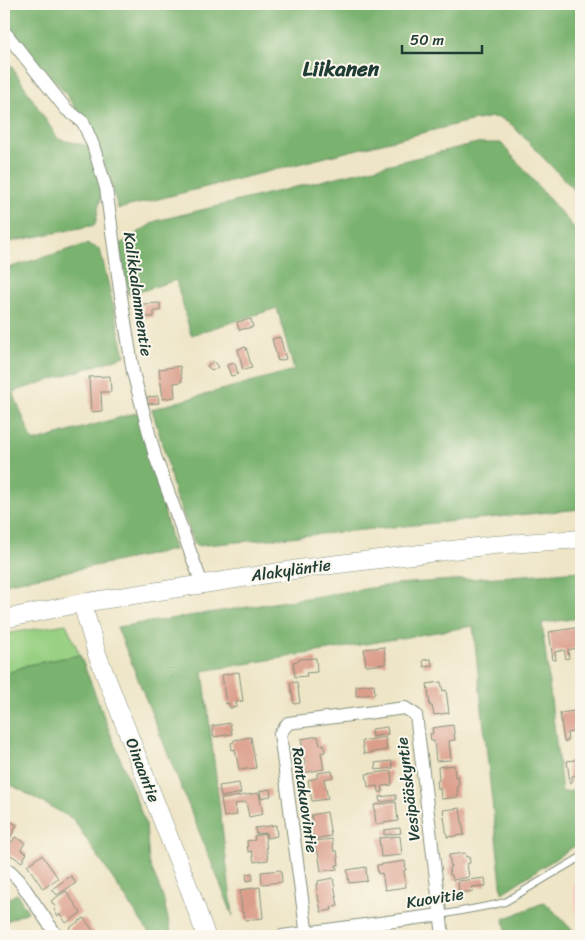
<svg xmlns="http://www.w3.org/2000/svg" width="585" height="940" font-family="Sriracha,sans-serif">
<style>
.built{fill:#f7d1c6}
.green{fill:#98d082;stroke:#5c865b}
.forest{fill:#7ab270;stroke:#4c7852}
.building{fill:#db9e8b}
.lines{fill:none;stroke-linecap:round;stroke-linejoin:round}
.lane-casing{stroke:#86917d;stroke-width:8}
.street-casing{stroke:#86917d;stroke-width:14}
.secondary-casing{stroke:#86917d;stroke-width:19}
.lane{stroke:#fff;stroke-width:6}
.street{stroke:#fff;stroke-width:12}
.secondary{stroke:#fff;stroke-width:18}
.labels{text-anchor:middle;dominant-baseline:central;stroke-width:4;stroke-linejoin:round;paint-order:stroke}
.street-label{font-size:16px;fill:#1f3d34;stroke:#fbf7ec}
.district-label{font-size:21px;font-weight:bold;fill:#1f3d34;stroke:#fbf7ec}
</style>
<rect width="100%" height="100%" fill="#fbf7ec"/>
<filter id="ink" filterUnits="userSpaceOnUse"><feTurbulence type="fractalNoise" baseFrequency=".02" numOctaves="2"/><feDisplacementMap in="SourceGraphic" scale="10" xChannelSelector="R" yChannelSelector="G"/><feConvolveMatrix kernelMatrix="1 2 1 2 8 2 1 2 1" color-interpolation-filters="sRGB"/></filter>
<filter id="wash" filterUnits="userSpaceOnUse"><feTurbulence type="fractalNoise" baseFrequency=".0096" numOctaves="4" result="noise"/><feDisplacementMap in="SourceGraphic" scale="20" xChannelSelector="R" yChannelSelector="G"/><feGaussianBlur stdDeviation="1.12" result="paint"/><feColorMatrix in="noise" values="0 0 0 0 0 0 0 0 0 0 0 0 0 0 0 0 0 1.4 0 .05"/><feComposite in="paint" operator="in"/></filter>
<g filter="url(#wash)">
<rect width="100%" height="100%" fill="#eee5c6"/>
<!-- built -->
<path class="built" d="M581,878V920L576,915L572,884Z"/>
<!-- green -->
<path class="green" d="M66,624L80,655L27,665L4,675V634Z"/>
<!-- forest -->
<path class="forest" d="M4,4H581V197L512,125L500,118L492,117L466,122L118,209L110,179L84,121L63,90L4,24Z
M4,34L6,37L10,64L58,139L89,146L102,191L95,225L4,243Z
M477,143H501L581,236V509L196,546L175,495L166,457L152,409L294,370L277,308L191,335L176,280L129,295L119,245L156,221Z
M87,244L100,249L125,356L13,392L33,442L139,412L174,550L4,584V268H8Z
M581,571V618L542,623L562,792L581,790V842L502,893L473,626L203,671L233,916L117,627L397,584Z
M80,655L146,825L149,862L163,897L172,936H151L73,819L4,781V675L27,665Z
M17,894L28,912L4,922V900Z
M545,902L578,936H507L504,919Z"/>
<g id="blocks">
<!-- building -->
<path class="building" d="M160,303V311H154V317H144L143,304Z
M251,319L253,327L239,330L237,322Z
M280,337L286,359L278,361L272,339Z
M246,347L252,368L243,370L238,349Z
M213,361L218,367L212,371L207,366Z
M235,363L238,374L231,376L227,365Z
M180,366L182,382L174,383L175,397L163,399L159,369Z
M110,376L111,392H101L102,411L91,412L89,377Z
M158,396L159,403L148,404L147,397Z
M581,627V648H580L581,657H578L577,648L568,650L569,658L566,659L564,650L555,652L556,660H553L549,632Z
M384,647L386,664L366,666L364,649Z
M316,658L317,672L306,673L307,676L295,677L293,662L299,661V659Z
M431,659L432,666L424,667L423,660Z
M239,672L243,701L236,702L237,707L230,708L229,703L226,704L222,675Z
M297,682L300,703L294,704L290,683Z
M441,682L443,691L446,690L449,713L434,715L432,706H430L427,684Z
M374,684L375,694L356,696V686Z
M581,710V740H578L577,731L567,733L568,741L564,742L560,713Z
M230,723L232,734L214,737L212,726Z
M453,725L455,740L449,741L451,760L436,761L434,741H431L430,734L433,733L432,728Z
M387,727L388,734L372,737L371,729Z
M318,736L320,745L324,744L325,752L321,753L324,769L303,773L302,766L306,765L302,752L303,751L301,739Z
M251,737L256,768L239,770L235,749L232,750L231,743L234,742V740Z
M385,737L387,750L364,754L362,741Z
M581,759V774L572,776V782L570,783L567,761Z
M392,761L393,768L376,770L375,763Z
M454,765L455,777L458,776L459,785L457,786L458,797L441,799L440,788L438,789L437,781L439,780L438,767Z
M332,771L333,777L324,779L328,799L312,801L308,780L317,778V773Z
M391,771L392,785L382,786L383,792H379L378,786L368,787L366,774Z
M239,783L241,793L221,797L219,786Z
M270,789L271,796L261,798L260,791Z
M259,793L263,814L249,817L246,802L235,804L237,815L224,817L221,799Z
M396,795V800L380,802L379,797Z
M396,802L398,821L376,824L374,805Z
M460,808L464,835L447,837L443,810Z
M327,812L331,836L315,839L314,835L311,836L309,827L313,826L311,815Z
M10,821L17,825L9,840L12,842L15,837L25,842L21,850L27,853L22,862L4,851V833Z
M276,825L277,836L267,838L266,833L256,834L255,828Z
M400,828L401,833L384,835V830Z
M265,834L268,860L254,862L252,851L248,852L247,841L255,840L254,836Z
M400,836L402,855L381,857L379,838Z
M332,839L334,851H337L339,865H336L337,869L321,871L318,852H316L315,846L317,845L316,841Z
M465,853L466,857H469L470,863L467,864L469,877L453,880L452,875H450L449,868L451,867L449,855Z
M42,855L58,878L43,889L27,865Z
M405,861L406,870H404L406,887L385,890L382,873L378,874L377,865Z
M366,867L367,881L349,883L347,870Z
M281,870L282,882L262,884L261,872Z
M252,873L253,880L247,881L246,874Z
M71,876L76,883L57,895L52,889Z
M333,878L338,906L331,907L332,910L321,912L316,885H318V881Z
M485,878L486,886L472,887L473,891L459,893L458,881Z
M260,887L263,918L245,920L244,913H242L240,890Z
M66,891L81,913L66,923L60,914L58,916L54,910L56,908L51,901Z
M84,918L97,936H74L69,928Z"/>
</g>
</g>
<g filter="url(#ink)">
<use href="#blocks" fill-opacity="0" stroke="#86917d" stroke-width="1"/>
<g class="lines">
<defs>
<path id="lane" d="M440,915L493,905L505,902L581,857"/>
<path id="street" d="M4,31L66,109L83,122L93,145L106,188L120,290L133,372L155,456L202,584
M4,868L10,871L19,880L57,936
M282,936L440,915
M307,936L280,734L288,723L405,708L416,715L443,936"/>
<path id="secondary" d="M82,603L97,654L192,896L206,936
M4,619L82,603L306,568L493,545L581,539"/>
</defs>
<!-- lane casing -->
<use href="#lane" class="lane-casing"/>
<!-- street casing -->
<use href="#street" class="street-casing"/>
<!-- secondary casing -->
<use href="#secondary" class="secondary-casing"/>
<!-- lane -->
<use href="#lane" class="lane"/>
<!-- street -->
<use href="#street" class="street"/>
<!-- secondary -->
<use href="#secondary" class="secondary"/>
</g>
</g>
<g class="labels">
<!-- street labels -->
<g class="street-label">
<text transform="translate(138 294) rotate(82)">Kalikkalammentie</text>
<text transform="translate(291 570) rotate(-8)">Alakyläntie</text>
<text transform="translate(143 770) rotate(69)">Oinaantie</text>
<text transform="translate(408 789) rotate(-97)">Vesipääskyntie</text>
<text transform="translate(305 800) rotate(82)">Rantakuovintie</text>
<text transform="translate(435 898) rotate(-9)">Kuovitie</text>
</g>
<!-- district labels -->
<g class="district-label">
<text x="341" y="69">Liikanen</text>
</g>
</g>
<!-- margin -->
<rect width="585" height="940" fill="none" stroke="#fbf7ec" stroke-width="20"/>
<!-- scale -->
<path d="M402 45v8h80v-8" fill="none" stroke="#1f3d34" stroke-width="2.5"/>
<text x="410" y="45" font-size="15" fill="#1f3d34" stroke="#fbf7ec" stroke-width="4" paint-order="stroke">50 m</text>
</svg>
